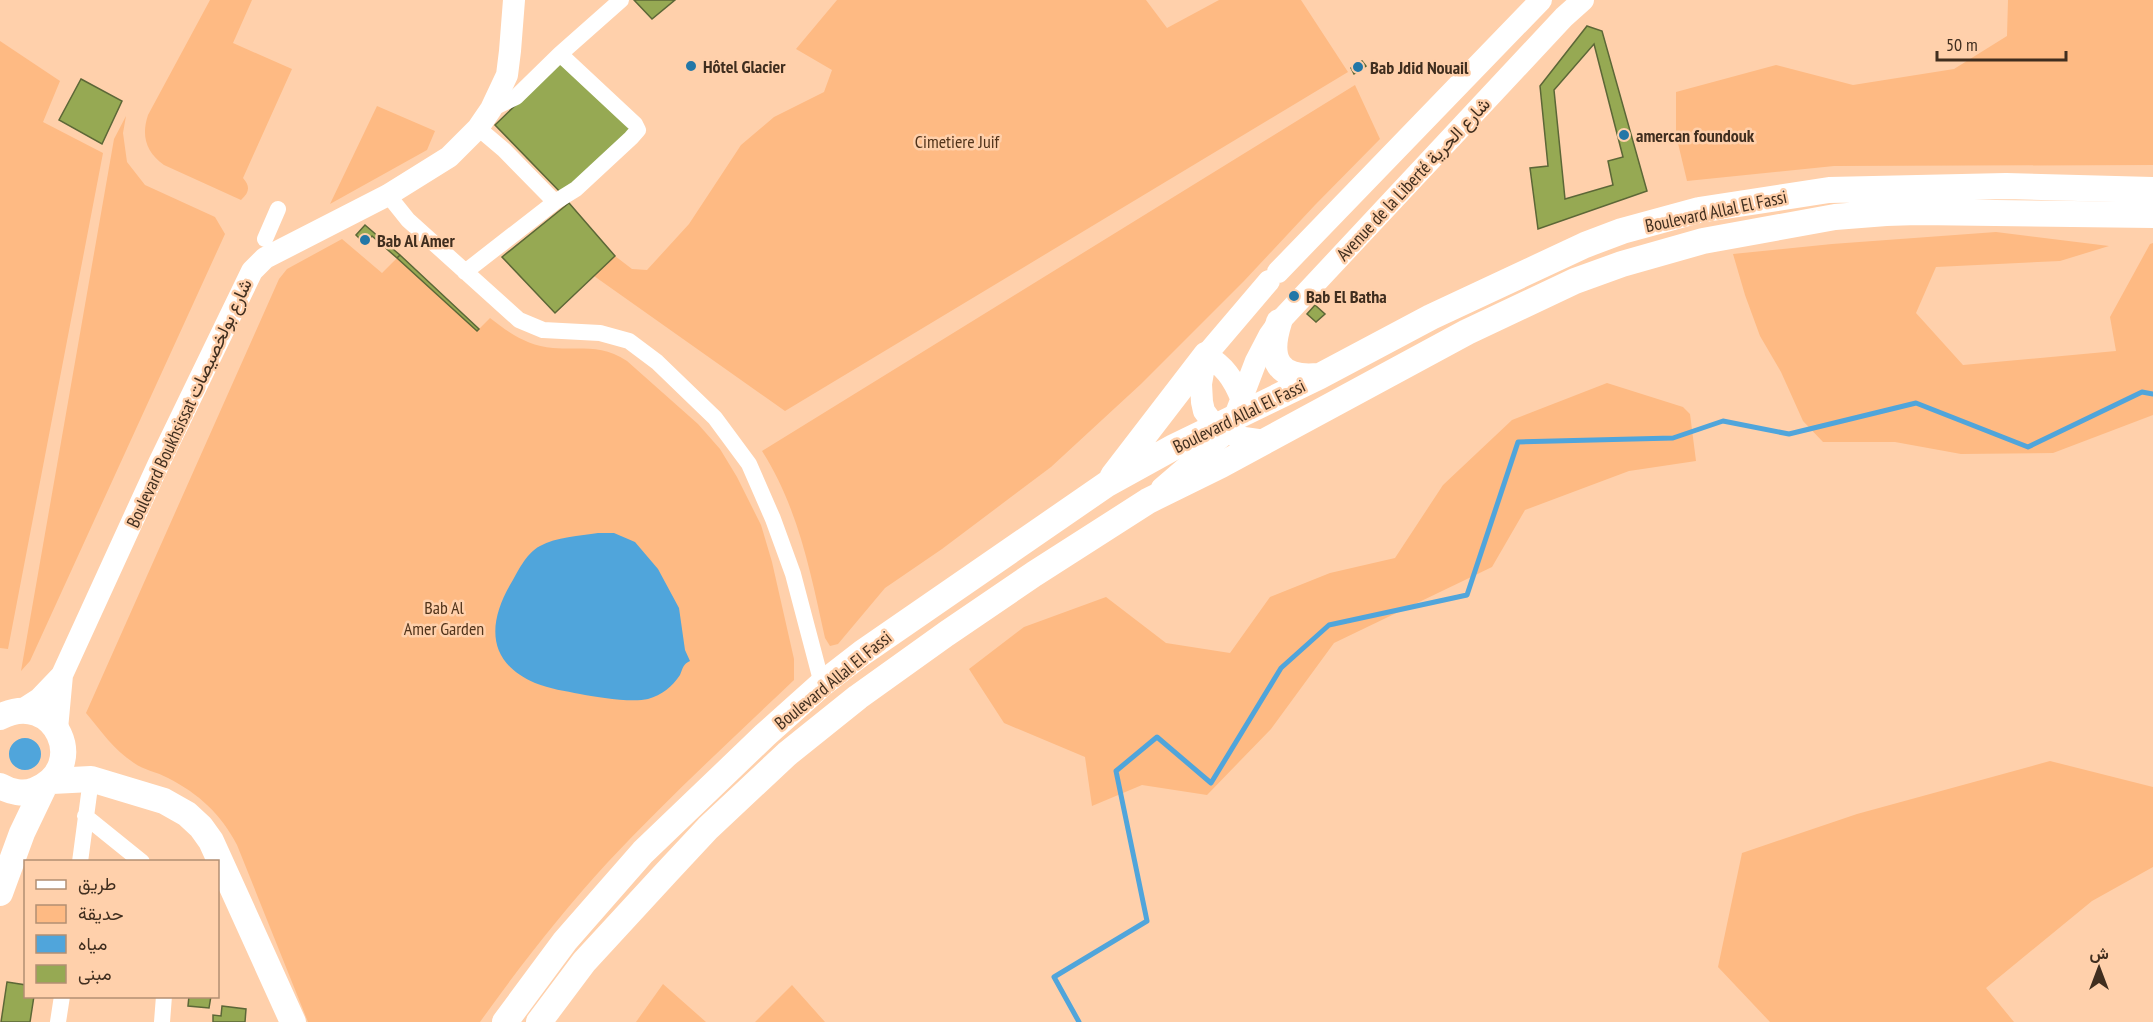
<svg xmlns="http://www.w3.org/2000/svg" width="2153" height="1022" font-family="'PT Sans Narrow',Vazirmatn,sans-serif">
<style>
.green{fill:#feba83}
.water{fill:#50a5db}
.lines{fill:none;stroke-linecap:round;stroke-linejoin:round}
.stream{stroke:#50a5db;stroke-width:5}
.building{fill:#96a953;stroke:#5c6737;stroke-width:1.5;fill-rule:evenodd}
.street{stroke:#fff;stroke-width:16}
.secondary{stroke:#fff;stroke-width:22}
.primary{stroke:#fff;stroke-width:26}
.poi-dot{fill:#2377a7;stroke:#ffd0ab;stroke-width:2}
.labels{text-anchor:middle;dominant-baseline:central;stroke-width:5;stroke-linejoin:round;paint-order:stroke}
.poi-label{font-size:18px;font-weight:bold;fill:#402e1f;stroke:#ffd0ab;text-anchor:start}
.park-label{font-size:18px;fill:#51331a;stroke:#ffd0ab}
.street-label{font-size:18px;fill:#402e1f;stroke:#ffd0ab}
</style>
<rect width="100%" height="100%" fill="#ffd0ab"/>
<!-- green -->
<path class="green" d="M210,0H252L233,43L292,69L243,178C250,186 250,192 241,200L164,165C146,152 141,136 148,115Z
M837,0H1146L1167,28L1219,0H1301L1348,72L785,411L594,276L615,256L632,269L647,270L689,224L741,145L774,117L824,92L832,70L796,49Z
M2008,0H2153V165L1834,166L1687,181L1676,135V92L1776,65L1853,85L1954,69L2007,36Z
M0,41L60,81L43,122L103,153L8,649L0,648Z
M1355,85L1380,139L1315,205L1244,281L1141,384L1051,467L942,549L885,588L838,644L830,646L825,638C811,574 798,507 762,451Z
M377,106L435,131L427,150L330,204Z
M126,116L123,133L127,162L145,185L215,217L225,234L30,661L21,671L114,139Z
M1996,232L2109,246L2060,261L1936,267L1916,313L1963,365L2116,351L2110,317L2150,244L2153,243V415L2053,453L1961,454L1895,442H1823L1803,421L1781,372L1760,336L1745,295L1733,254L1832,244Z
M342,239L382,273L397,258L477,331L490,318C509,333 528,346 553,348C582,350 601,344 627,361L698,424L720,449L737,477L761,525L772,562L794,659V680C731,740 667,799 608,862C562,912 520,966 480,1022H308L237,845C221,814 199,794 168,778C157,772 144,770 134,763C114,750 101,731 86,713L279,279L287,269Z
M1607,383L1683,407L1690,414L1696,461L1629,471L1525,510L1492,567L1334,643L1271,729L1207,795L1142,785L1092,806L1085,757L1004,723L969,669L1024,627L1106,597L1166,643L1230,653L1270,597L1330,573L1395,558L1443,485L1512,420Z
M2050,761L2153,787V867L2092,901L1986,988L2014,1022H1770L1718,967L1742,853L1857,814Z
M663,984L706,1022H636Z
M792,985L825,1022H755Z"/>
<!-- water -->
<path class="water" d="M598,533H614L635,542L658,569L679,608L685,650L690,661C683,664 683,668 680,675C672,687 662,695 648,699C632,703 596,697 580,694C565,691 550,689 535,683C488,663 487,625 510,585C518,572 525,554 540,546C556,537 580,536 598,533Z
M9 754a16 16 0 1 1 32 0a16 16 0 1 1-32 0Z"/>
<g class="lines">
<!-- stream -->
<path class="stream" d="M1079,1022L1054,977L1147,921L1116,771L1157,737L1211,783L1281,668L1329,625L1467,595L1518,442L1673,438L1723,421L1789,434L1916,403L2028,447L2142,392L2153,394"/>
</g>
<!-- building -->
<path class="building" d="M634,0H675L652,19Z
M1587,26L1602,31L1647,191L1538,229L1530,168L1548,166L1540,86ZM1594,44L1623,157L1608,161L1613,185L1565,199L1554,90Z
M561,61L634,133L563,195L495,125Z
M1362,61L1366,66L1354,74L1351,68Z
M81,79L122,101L102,144L59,120Z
M569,203L615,256L555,313L502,257Z
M365,225L387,244L400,255L397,258L372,236L365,244L356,235Z
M400,255L479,329L477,331L397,258Z
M1315,305L1325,314L1316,322L1307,314Z
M7,982L26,985V996H34L30,1022H1Z
M189,996H211L209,1008L188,1006Z
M222,1006L246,1009L245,1022H213V1015L221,1016Z"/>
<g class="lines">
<!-- street -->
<path class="street" d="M560,54L621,0
M478,128L504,150L555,202
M388,195L408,220L519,320L543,330L600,333L629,341L657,362L715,418L749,464L773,519L793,574L822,684
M265,239L278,209
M465,272L555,202L576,189L631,138L638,130L635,124L560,54L516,97L491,109
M85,816L142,862
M80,862L91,779
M58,1022L62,996
M162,1022L164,996"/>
<!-- secondary -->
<path class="secondary" d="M1278,272L1541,0
M1206,355C1224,366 1233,378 1241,398
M1265,441L1237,437L1215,426L1204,411L1202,402L1201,384L1206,355L1269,281
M1162,488L1226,433L1235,416L1256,361L1269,336L1279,322L1564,17L1583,0
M22,710L39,699L62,675
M57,729L62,675L159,463L252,271L265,258L388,195L449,157L478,128L491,109L507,75L510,51L514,0"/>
<!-- primary -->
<path class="primary" d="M1279,322C1267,360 1278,380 1319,376
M1113,476L1206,355
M0,717C55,688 91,768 35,790C24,795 10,792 0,786
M52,781L91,779L164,801L187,814L201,827L211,841L293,1022
M0,893L22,833L44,787
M505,1022L565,941L643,852L765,735L822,684L862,653L1107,484L1174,447L1320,376L1431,317L1585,245L1622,231L1699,210L1829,190L2006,186L2153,190
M539,1022L584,962L666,873L708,828L787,754L858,697L946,634L1034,574L1148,501L1221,465L1467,332L1575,281L1622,264L1703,241L1835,217L1886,213L1918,212L2153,215"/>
</g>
<!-- markers -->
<g class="poi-dot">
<circle cx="691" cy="66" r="6"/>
<circle cx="1358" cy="67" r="6"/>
<circle cx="1624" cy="135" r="6"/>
<circle cx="365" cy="240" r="6"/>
<circle cx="1294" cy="296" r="6"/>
</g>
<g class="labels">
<!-- poi labels -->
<g class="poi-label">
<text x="703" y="66">Hôtel Glacier</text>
<text x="1370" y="67">Bab Jdid Nouail</text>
<text x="1636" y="135">amercan foundouk</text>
<text x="377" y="240">Bab Al Amer</text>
<text x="1306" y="296">Bab El Batha</text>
</g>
<!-- park labels -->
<g class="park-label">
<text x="957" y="141">Cimetiere Juif</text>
<text x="444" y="607">Bab Al<tspan x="444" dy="21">Amer Garden</tspan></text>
</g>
<!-- street labels -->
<g class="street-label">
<text transform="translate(1413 179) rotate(-47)">Avenue de la Liberté شارع الحرية</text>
<text transform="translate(1716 211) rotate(-12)">Boulevard Allal El Fassi</text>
<text transform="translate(189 403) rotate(-65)">Boulevard Boukhsissat شارع بولخصيصات</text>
<text transform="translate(1239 416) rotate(-26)">Boulevard Allal El Fassi</text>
<text transform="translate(833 680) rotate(-39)">Boulevard Allal El Fassi</text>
</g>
</g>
<!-- legend -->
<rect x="24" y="860" width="195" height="138" fill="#ffd0ab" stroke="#b38f73" stroke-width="1.5"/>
<rect x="36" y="880" width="30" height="9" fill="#ffffff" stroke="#b38f73" stroke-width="1.5"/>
<text x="78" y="890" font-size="18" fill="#402e1f">طريق</text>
<rect x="36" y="905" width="30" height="18" fill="#feba83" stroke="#b38f73" stroke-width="1.5"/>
<text x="78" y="920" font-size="18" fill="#402e1f">حديقة</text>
<rect x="36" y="935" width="30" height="18" fill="#50a5db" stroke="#b38f73" stroke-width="1.5"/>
<text x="78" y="950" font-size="18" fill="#402e1f">مياه</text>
<rect x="36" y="965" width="30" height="18" fill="#96a953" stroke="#b38f73" stroke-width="1.5"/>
<text x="78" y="980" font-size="18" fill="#402e1f">مبنى</text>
<!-- north arrow -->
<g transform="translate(2099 968)" stroke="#ffd0ab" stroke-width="4.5" paint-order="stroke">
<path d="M0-4.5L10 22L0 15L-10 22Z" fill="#402e1f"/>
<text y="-9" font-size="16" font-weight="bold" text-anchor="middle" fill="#402e1f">ش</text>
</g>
<!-- scale -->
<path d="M1937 51v9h129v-9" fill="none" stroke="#402e1f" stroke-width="3"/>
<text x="1946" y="51" font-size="18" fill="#402e1f" stroke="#ffd0ab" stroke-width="4.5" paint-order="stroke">50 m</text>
</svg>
